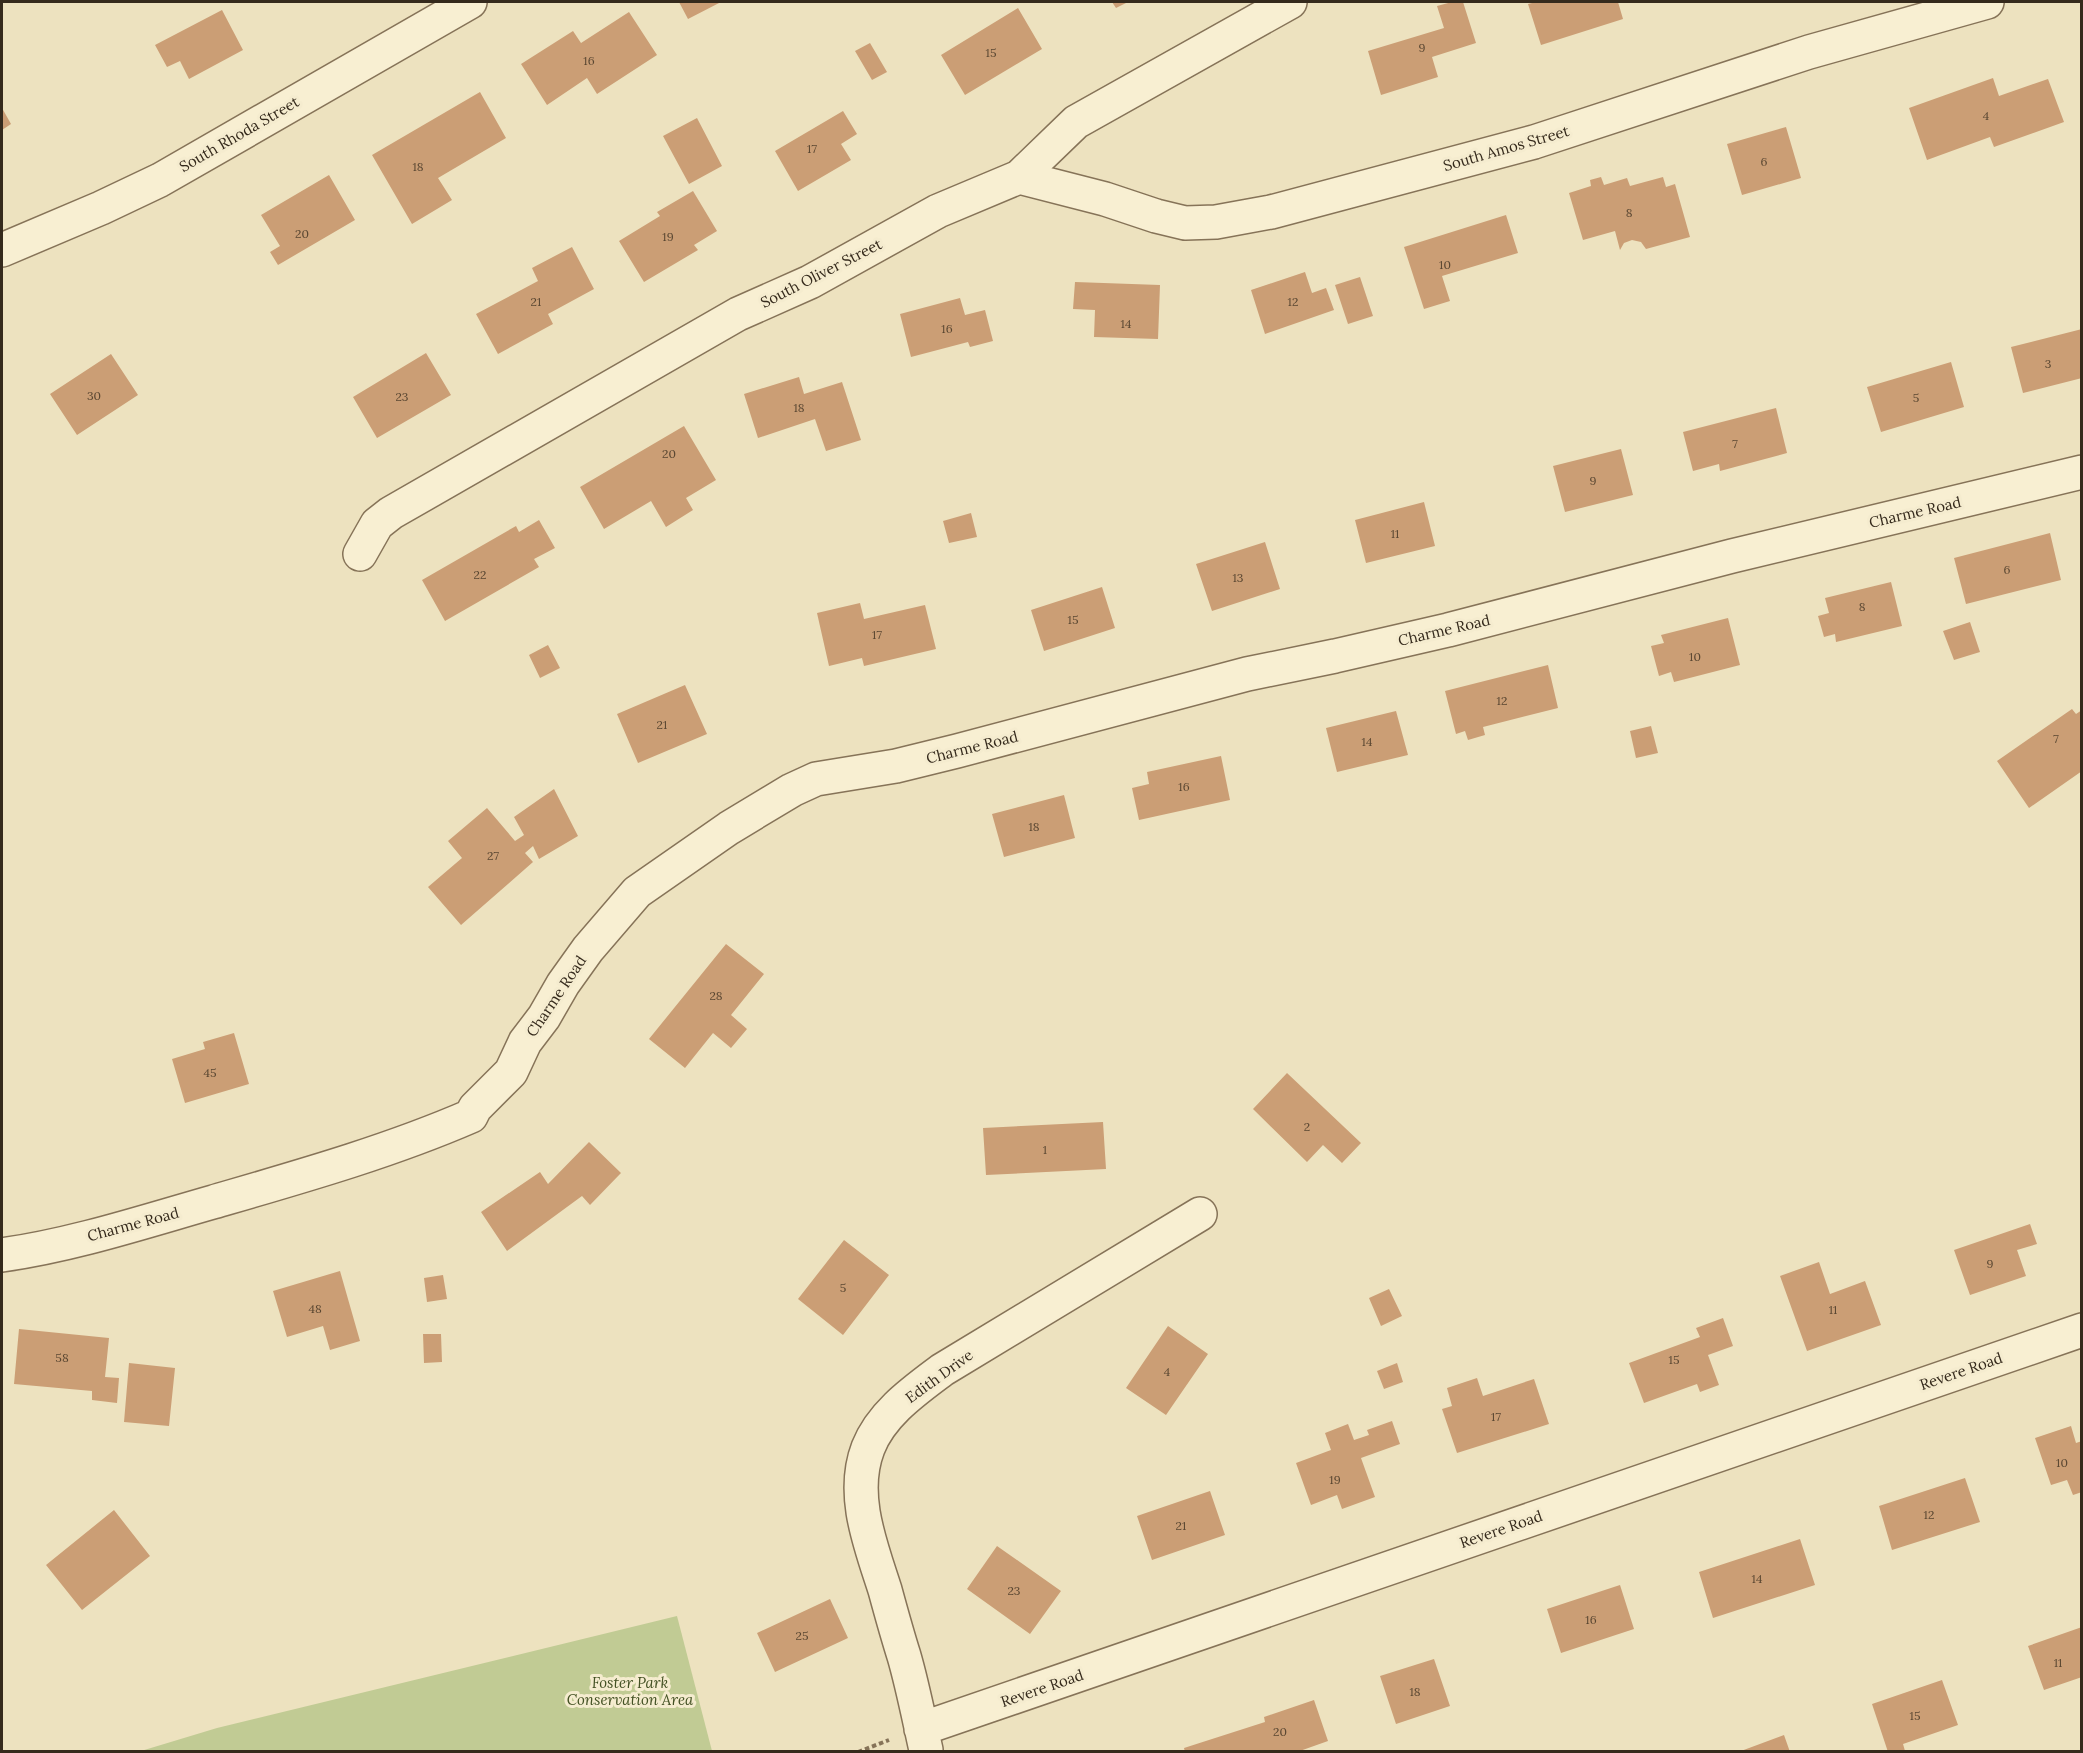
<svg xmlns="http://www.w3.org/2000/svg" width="2083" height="1753" font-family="Lora,serif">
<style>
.green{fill:#c1cb94}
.building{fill:#cb9e75}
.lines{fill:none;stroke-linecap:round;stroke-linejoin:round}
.street-casing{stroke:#867358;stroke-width:36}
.path{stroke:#867358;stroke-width:4;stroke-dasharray:4.5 3;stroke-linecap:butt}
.street{stroke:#f8efd2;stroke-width:33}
.labels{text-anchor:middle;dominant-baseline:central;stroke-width:6;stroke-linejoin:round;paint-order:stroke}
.number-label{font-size:12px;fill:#5a4732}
.street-label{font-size:15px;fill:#352a1c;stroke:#f5eccf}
.park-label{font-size:15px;font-style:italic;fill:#435123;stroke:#f5eccf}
</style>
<rect width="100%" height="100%" fill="#ede2bf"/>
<!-- green -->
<path class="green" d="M677,1616L712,1751H141L217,1728Z"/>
<!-- building -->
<path class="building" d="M679,2H721L688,19Z
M1112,2H1128L1116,8Z
M1452,2H1463L1476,43L1432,57L1438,77L1381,95L1368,51L1444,28L1437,6Z
M1536,2H1618L1623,19L1541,45L1528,4Z
M1018,8L1042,49L965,95L941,55Z
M222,10L243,50L189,79L180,61L167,67L155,45Z
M629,12L657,55L597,94L587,78L547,105L521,64L573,31L581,43Z
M870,43L887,72L872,80L855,51Z
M1993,78L1999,96L2048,79L2064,122L1994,147L1990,137L1927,160L1909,108Z
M480,92L506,138L438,178L452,200L412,224L372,155Z
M2,108L11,124L2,130Z
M843,111L857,134L841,144L851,160L798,191L775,151Z
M697,118L722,166L689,184L663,136Z
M1786,127L1801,178L1742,195L1727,144Z
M329,175L355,220L278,265L270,252L280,246L261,215Z
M1601,177L1604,185L1627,178L1630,186L1663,177L1666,187L1675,184L1690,237L1646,249L1641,242L1632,240L1624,243L1620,250L1615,231L1583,240L1569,193L1591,186L1590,180Z
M693,191L717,231L694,245L698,250L644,282L619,241L660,216L657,212Z
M1506,215L1518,253L1442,276L1450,301L1424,309L1404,247Z
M572,247L594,289L548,314L553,324L498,354L476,314L538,281L532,268Z
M1305,272L1312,293L1326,288L1334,310L1265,334L1251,290Z
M1360,277L1373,316L1348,324L1335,285Z
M1075,282L1160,285L1158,339L1094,337L1095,310L1073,309Z
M960,298L965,315L985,310L993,341L970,347L968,342L911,357L900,314Z
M2082,329V378L2023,393L2011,347Z
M426,353L451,395L377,438L353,397Z
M111,354L138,395L77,435L50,394Z
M1951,362L1964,407L1881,432L1867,387Z
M799,377L804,394L842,382L861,440L826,451L815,419L758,438L744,394Z
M1776,408L1787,453L1720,471L1719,464L1693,471L1683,432Z
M684,426L716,480L686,498L693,510L666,527L651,501L604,529L580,487Z
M1621,449L1633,495L1565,512L1553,466Z
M1424,502L1435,546L1366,563L1355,520Z
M971,513L977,537L949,543L943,521Z
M539,520L555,548L534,559L539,567L445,621L422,580L516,526L519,532Z
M2050,533L2061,580L1966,604L1954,558Z
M1265,542L1280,589L1212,611L1196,564Z
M1891,582L1902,626L1836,642L1835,634L1824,637L1818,616L1829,613L1825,598Z
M1102,587L1115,628L1044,651L1031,610Z
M860,603L864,619L925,605L936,649L864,666L862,658L829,666L817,613Z
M1728,618L1740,665L1674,682L1671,672L1659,676L1651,646L1664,643L1661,635Z
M1970,622L1980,652L1954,660L1943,631Z
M548,645L560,668L540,678L529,655Z
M1548,665L1558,708L1483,727L1485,735L1468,740L1465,731L1456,734L1445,691Z
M685,685L707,734L638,763L617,714Z
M2072,709L2076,714L2082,710V771L2029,808L1997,761Z
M1396,711L1408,755L1337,772L1326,728Z
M1651,726L1658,753L1636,758L1630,731Z
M1221,756L1230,800L1139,820L1132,788L1149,784L1147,772Z
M554,789L578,836L539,859L533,846L525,853L533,862L461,925L428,887L462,858L448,841L487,808L515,841L524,835L514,817Z
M1064,795L1075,838L1004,857L992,814Z
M726,944L764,974L731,1015L747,1029L731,1048L713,1033L685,1068L649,1039Z
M234,1033L249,1084L185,1103L172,1059L205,1049L203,1042Z
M1287,1073L1361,1143L1342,1163L1323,1145L1307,1162L1253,1109Z
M1103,1122L1106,1169L986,1175L983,1128Z
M589,1142L621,1173L590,1205L582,1196L507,1251L481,1212L540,1172L548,1184Z
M2030,1224L2037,1244L2017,1250L2026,1276L1970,1295L1954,1250Z
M844,1240L889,1275L843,1335L798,1299Z
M1819,1262L1830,1294L1865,1281L1881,1325L1807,1351L1780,1276Z
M340,1271L360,1341L330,1350L323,1326L287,1337L273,1291Z
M443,1275L447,1299L427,1302L424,1278Z
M1389,1289L1402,1316L1381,1326L1369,1298Z
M1723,1318L1733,1346L1708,1355L1719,1385L1700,1392L1697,1384L1644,1403L1629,1363L1700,1337L1696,1328Z
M1168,1326L1208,1354L1166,1415L1126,1388Z
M19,1329L109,1338L105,1377L119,1378L117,1403L92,1400V1391L14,1384Z
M423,1334H441L442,1362L424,1363Z
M129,1363L175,1368L169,1426L124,1422Z
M1397,1363L1403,1382L1384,1389L1377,1371Z
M1477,1378L1483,1396L1534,1379L1549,1424L1457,1453L1442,1409L1452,1406L1447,1388Z
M1392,1421L1400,1444L1361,1458L1375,1497L1342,1509L1337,1495L1311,1505L1296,1463L1331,1450L1325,1433L1348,1424L1354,1440L1369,1435L1367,1430Z
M2071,1426L2076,1443L2082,1441V1492L2073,1495L2067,1480L2051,1485L2035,1438Z
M1965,1478L1980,1522L1892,1550L1879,1506Z
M1210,1491L1225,1535L1152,1560L1137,1516Z
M114,1510L150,1556L82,1610L46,1565Z
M1800,1539L1815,1585L1713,1618L1699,1572Z
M997,1546L1061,1591L1030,1634L967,1589Z
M1620,1585L1634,1629L1561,1653L1547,1609Z
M830,1599L848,1638L775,1672L757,1633Z
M2082,1627V1677L2044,1690L2028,1646Z
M1434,1659L1450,1706L1396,1724L1380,1676Z
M1942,1680L1958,1725L1903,1744L1905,1751L1888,1752L1872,1704Z
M1314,1700L1328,1741L1297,1752H1185L1184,1748L1265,1722L1264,1717Z
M1784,1735L1790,1752H1741V1751Z"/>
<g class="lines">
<defs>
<path id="street" d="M1019,177L1105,199L1156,216L1185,223L1216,222L1271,212L1534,142L1809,52L1987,2
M2,250L101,208L160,180L470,2
M360,554L377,524L391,513L738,314L810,282L938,211L1019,177L1076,122L1290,2
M2,1255C73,1245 143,1222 213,1202C299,1177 388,1152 471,1116L475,1108L511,1072L525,1042L544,1017L563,984L588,949L637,892L729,828L792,790L816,779L896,766L957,751L1247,674L1335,656L1448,630L1732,556L2082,472
M921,1729L2082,1330
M926,1750C919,1719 913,1687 904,1656C897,1634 891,1612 885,1590C871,1546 850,1495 868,1448C881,1414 914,1391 942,1370L1200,1214"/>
</defs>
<!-- street casing -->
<use href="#street" class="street-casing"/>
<!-- path -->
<path class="path" d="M858,1752L889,1740"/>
<!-- street -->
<use href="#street" class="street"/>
</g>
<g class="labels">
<!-- number labels -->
<g class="number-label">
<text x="1422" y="47">9</text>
<text x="991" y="52">15</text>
<text x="589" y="60">16</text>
<text x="1986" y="115">4</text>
<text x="812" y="148">17</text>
<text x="1764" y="161">6</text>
<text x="418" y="166">18</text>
<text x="1629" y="212">8</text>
<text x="302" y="233">20</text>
<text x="668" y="236">19</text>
<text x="1445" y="264">10</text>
<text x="536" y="301">21</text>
<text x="1293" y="301">12</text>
<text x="1126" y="323">14</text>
<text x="947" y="328">16</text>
<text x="2048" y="363">3</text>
<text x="94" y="395">30</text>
<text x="402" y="396">23</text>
<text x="1916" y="397">5</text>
<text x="799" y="407">18</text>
<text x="1735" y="443">7</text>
<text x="669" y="453">20</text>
<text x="1593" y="480">9</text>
<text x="1395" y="533">11</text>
<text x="2007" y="569">6</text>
<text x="480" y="574">22</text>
<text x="1238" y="577">13</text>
<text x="1862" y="606">8</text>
<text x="1073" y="619">15</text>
<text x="877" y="634">17</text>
<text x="1695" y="656">10</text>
<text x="1502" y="700">12</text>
<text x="662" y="724">21</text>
<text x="2056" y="738">7</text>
<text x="1367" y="741">14</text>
<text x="1184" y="786">16</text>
<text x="1034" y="826">18</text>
<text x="493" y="855">27</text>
<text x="716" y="995">28</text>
<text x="210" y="1072">45</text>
<text x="1307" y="1126">2</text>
<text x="1045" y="1149">1</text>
<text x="1990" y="1263">9</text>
<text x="843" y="1287">5</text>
<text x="315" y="1308">48</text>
<text x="1833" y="1309">11</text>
<text x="62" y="1357">58</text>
<text x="1674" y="1359">15</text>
<text x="1167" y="1371">4</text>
<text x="1496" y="1416">17</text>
<text x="2062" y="1462">10</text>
<text x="1335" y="1479">19</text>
<text x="1929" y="1514">12</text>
<text x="1181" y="1525">21</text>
<text x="1757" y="1578">14</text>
<text x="1014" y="1590">23</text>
<text x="1591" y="1619">16</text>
<text x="802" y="1635">25</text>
<text x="2058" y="1662">11</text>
<text x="1415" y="1691">18</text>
<text x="1915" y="1715">15</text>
<text x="1280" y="1731">20</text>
</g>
<!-- street labels -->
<g class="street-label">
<text transform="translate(239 134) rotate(-30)">South Rhoda Street</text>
<text transform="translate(1506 148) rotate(-16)">South Amos Street</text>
<text transform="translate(821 273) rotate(-27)">South Oliver Street</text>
<text transform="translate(1915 512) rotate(-13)">Charme Road</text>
<text transform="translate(1444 630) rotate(-13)">Charme Road</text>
<text transform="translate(972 747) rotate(-14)">Charme Road</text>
<text transform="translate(556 996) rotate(-56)">Charme Road</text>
<text transform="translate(133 1224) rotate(-15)">Charme Road</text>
<text transform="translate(1961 1371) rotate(-19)">Revere Road</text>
<text transform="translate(939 1376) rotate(-36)">Edith Drive</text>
<text transform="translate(1501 1529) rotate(-19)">Revere Road</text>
<text transform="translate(1042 1688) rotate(-19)">Revere Road</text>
</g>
<!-- park labels -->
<g class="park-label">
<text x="630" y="1682">Foster Park<tspan x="630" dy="17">Conservation Area</tspan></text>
</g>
</g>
<!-- border -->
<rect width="2083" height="1753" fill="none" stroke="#352a1c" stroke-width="6"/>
</svg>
